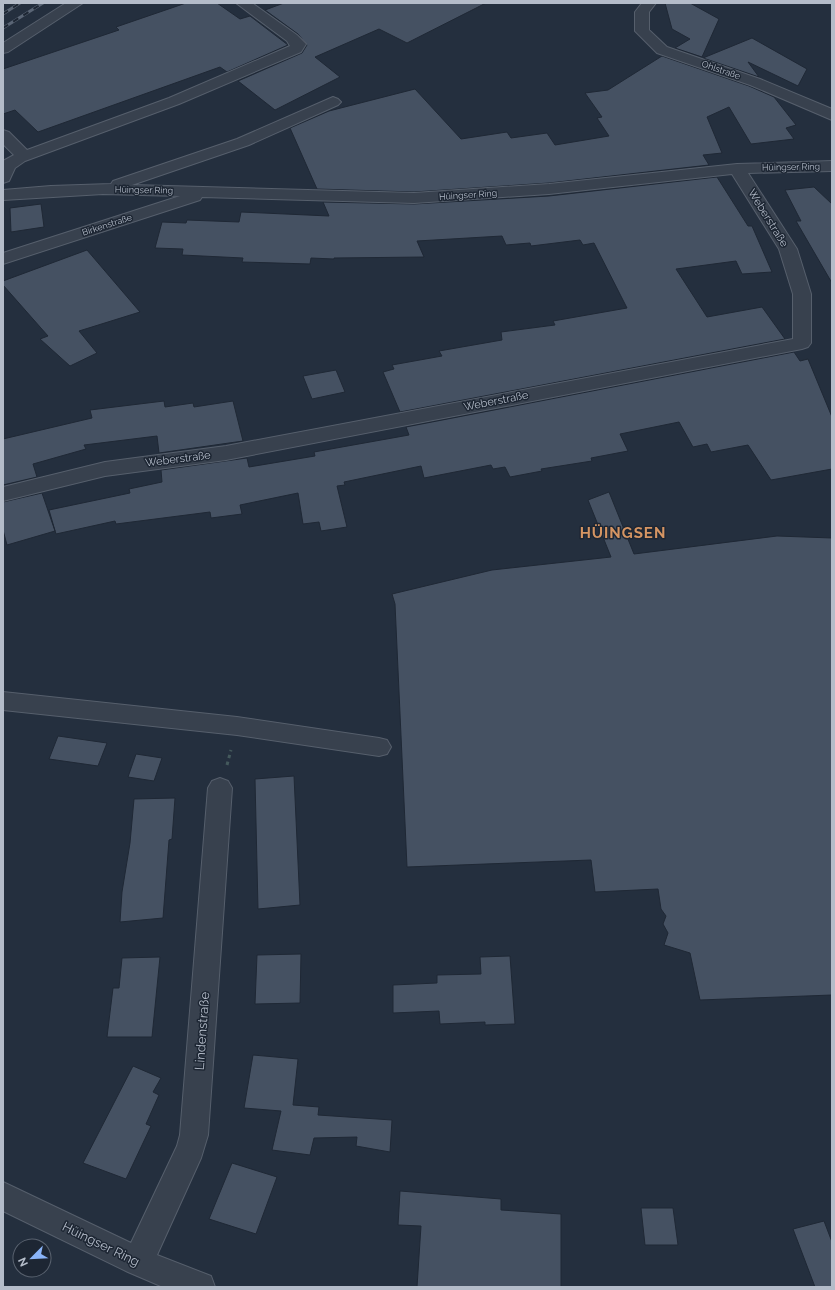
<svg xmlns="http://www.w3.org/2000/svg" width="835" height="1290" font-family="Raleway,sans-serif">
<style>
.building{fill:#455162;stroke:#1f2835}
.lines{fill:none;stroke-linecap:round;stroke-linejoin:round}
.minor-casing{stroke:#565f6c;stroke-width:2}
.path{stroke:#44595c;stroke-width:3;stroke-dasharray:3.5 3.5;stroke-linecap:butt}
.minor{fill:#38414e;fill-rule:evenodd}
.rail-casing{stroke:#5a6575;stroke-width:3}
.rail{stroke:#1d2633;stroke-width:2;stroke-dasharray:6;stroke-linecap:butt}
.labels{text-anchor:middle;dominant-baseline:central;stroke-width:3;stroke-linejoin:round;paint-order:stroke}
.far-street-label{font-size:9px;fill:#b4bcc9;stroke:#1d2633}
.street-label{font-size:11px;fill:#b4bcc9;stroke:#1d2633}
.near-street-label{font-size:13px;fill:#b4bcc9;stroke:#1d2633}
.district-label{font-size:15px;font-weight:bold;letter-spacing:1px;fill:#d59563;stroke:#1d2633}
</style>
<rect width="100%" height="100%" fill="#242f3e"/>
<!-- building -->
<path class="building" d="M186,3H217L240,19L250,16L288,45L227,72L220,67L38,132L15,110L3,114V69L119,30L116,27Z
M284,3H486L407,43L379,29L315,57L340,77L275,110L238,81L302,53L307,45L298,34L265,10Z
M665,3H690L719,19L702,57L675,48L690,39L672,29Z
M752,38L807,69L798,86L748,62L759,77L703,58Z
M662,56L749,86L774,97L796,125L786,128L794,139L751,144L729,107L707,117L722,153L703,155L709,165L549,183L414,192L317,189L290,128L329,111L415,89L461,139L507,132L511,138L547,133L555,145L609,136L597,118L602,117L585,93L608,90Z
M717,177L748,226H752L772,272L742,274L736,261L676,269L707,317L762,307L785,339L400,412L383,372L394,369L392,365L442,356L439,351L502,340L501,332L555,325L553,321L627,308L594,243L583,245L580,240L531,246L530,243L506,245L502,236L417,241L424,257L334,258V259L311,258L310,264L242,262L243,258L182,255L183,249L155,248L162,222L186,223L187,220L239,222L241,212L329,216L323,202L414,204L549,196Z
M814,187L832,204V283L796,221H801L785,190Z
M41,204L44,227L11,232L10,208Z
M87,250L140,312L79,331L97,353L70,366L40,339L48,336L3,285V281Z
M794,352L800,361L808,359L832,417V469L771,480L748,445L711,452L707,444L693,447L679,422L620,434L628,451L591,458L592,461L541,469L542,471L510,477L505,467L493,469L491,465L424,478L421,466L344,482L345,485L337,486L347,527L321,531L319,522L303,524L298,493L240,505L242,514L211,518L210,512L116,524L115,521L56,534L49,510L130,493L129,489L162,482L161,470L247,458L249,467L315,456L314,452L409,435L406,427Z
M336,370L345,392L312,399L303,376Z
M164,401L165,407L193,403L194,407L233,401L243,441L159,453L157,436L84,445L86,449L33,464L37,477L3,485V439L92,418L90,410Z
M609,492L634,554L777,536L832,538V995L700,1000L690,953L664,945L668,933L663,924L666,916L661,909L658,889L595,892L591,860L407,867L395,604L392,594L492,570L611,557L588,500Z
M42,493L55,531L7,545L3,530V502Z
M58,736L107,743L98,766L49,759Z
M136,754L162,758L154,781L128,777Z
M294,776L300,905L258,909L255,779Z
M175,798L172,839L169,840L163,918L120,922L122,892L130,843L134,799Z
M301,954L300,1003L255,1004L257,955Z
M510,956L515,1024L485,1025V1022L440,1024L439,1011L393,1013V985L437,983V975L481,974L480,957Z
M160,957L152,1037H107L113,988H119L122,958Z
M253,1055L298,1059L293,1105L319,1107L318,1115L392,1120L390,1152L356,1146L357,1137L314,1138L310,1155L272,1150L281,1111L244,1108Z
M133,1066L161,1078L153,1092L159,1095L146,1124L151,1126L126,1179L83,1163Z
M232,1163L277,1177L256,1234L209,1219Z
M400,1191L501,1199V1210L561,1214V1287H417L421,1226L398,1225Z
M641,1208H673L678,1245H645Z
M824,1221L832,1242V1287H815L793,1229Z"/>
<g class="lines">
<defs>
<path id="minor" d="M66,3H83L8,52L3,53V43Z
M236,3H252L297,35L306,44L301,52L179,104L25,161L15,168L9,181L3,183V161L14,155L3,144V130L9,132L27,150L169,98L290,46L287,41Z
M642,3H656L649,12V30L667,47L760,79L832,109V120L750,85L657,53L635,31V12Z
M333,97L338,99L341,102L338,105L249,145L132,185L414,193L549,184L737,164L832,161V171L748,173L797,249L811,294V343L808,347L802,349L226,460L105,476L3,501V487L105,462L226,446L793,339V294L779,249L732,174L549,194L414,203L202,197L200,200L3,264V253L180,196L103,194L3,200V190L51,186L111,184L113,181L237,139Z
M3,692L237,717L379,738L387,740L391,747L387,754L379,756L237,735L3,710Z
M220,778L228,781L232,788L208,1135L201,1158L157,1255L211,1276L215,1287H163L128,1272L3,1211V1182L131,1243L177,1146L180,1135L208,788L212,781Z"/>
</defs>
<!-- minor casing -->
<use href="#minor" class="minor-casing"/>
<!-- path -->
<path class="path" d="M227,765L231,750"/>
<!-- minor -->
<use href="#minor" class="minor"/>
<defs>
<path id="rail" d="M3,14L20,3
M3,28L43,3"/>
</defs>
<!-- rail casing -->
<use href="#rail" class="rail-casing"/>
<!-- rail -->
<use href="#rail" class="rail"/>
</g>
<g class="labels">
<!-- far-street labels -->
<g class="far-street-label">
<text transform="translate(721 70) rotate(19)">Ohlstraße</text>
<text transform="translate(791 167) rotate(-1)">Hüingser Ring</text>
<text transform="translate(144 190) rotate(1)">Hüingser Ring</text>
<text transform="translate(468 195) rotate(-4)">Hüingser Ring</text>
<text transform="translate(107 225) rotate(-18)">Birkenstraße</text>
</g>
<!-- street labels -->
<g class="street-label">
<text transform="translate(768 218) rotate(58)">Weberstraße</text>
<text transform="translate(496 401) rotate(-11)">Weberstraße</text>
<text transform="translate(178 459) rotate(-7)">Weberstraße</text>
</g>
<!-- near-street labels -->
<g class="near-street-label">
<text transform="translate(202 1031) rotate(-86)">Lindenstraße</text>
<text transform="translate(101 1244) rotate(26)">Hüingser Ring</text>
</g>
<!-- district labels -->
<g class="district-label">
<text x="623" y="533">HÜINGSEN</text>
</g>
</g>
<!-- border -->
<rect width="835" height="1290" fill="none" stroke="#b4bcc9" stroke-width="8"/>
<!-- north arrow -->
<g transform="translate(32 1258) rotate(246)"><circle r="19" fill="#1d2633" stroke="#59626f"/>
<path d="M0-3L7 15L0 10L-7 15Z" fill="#8ab4f8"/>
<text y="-6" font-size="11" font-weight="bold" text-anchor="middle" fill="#b4bcc9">N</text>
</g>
</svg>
